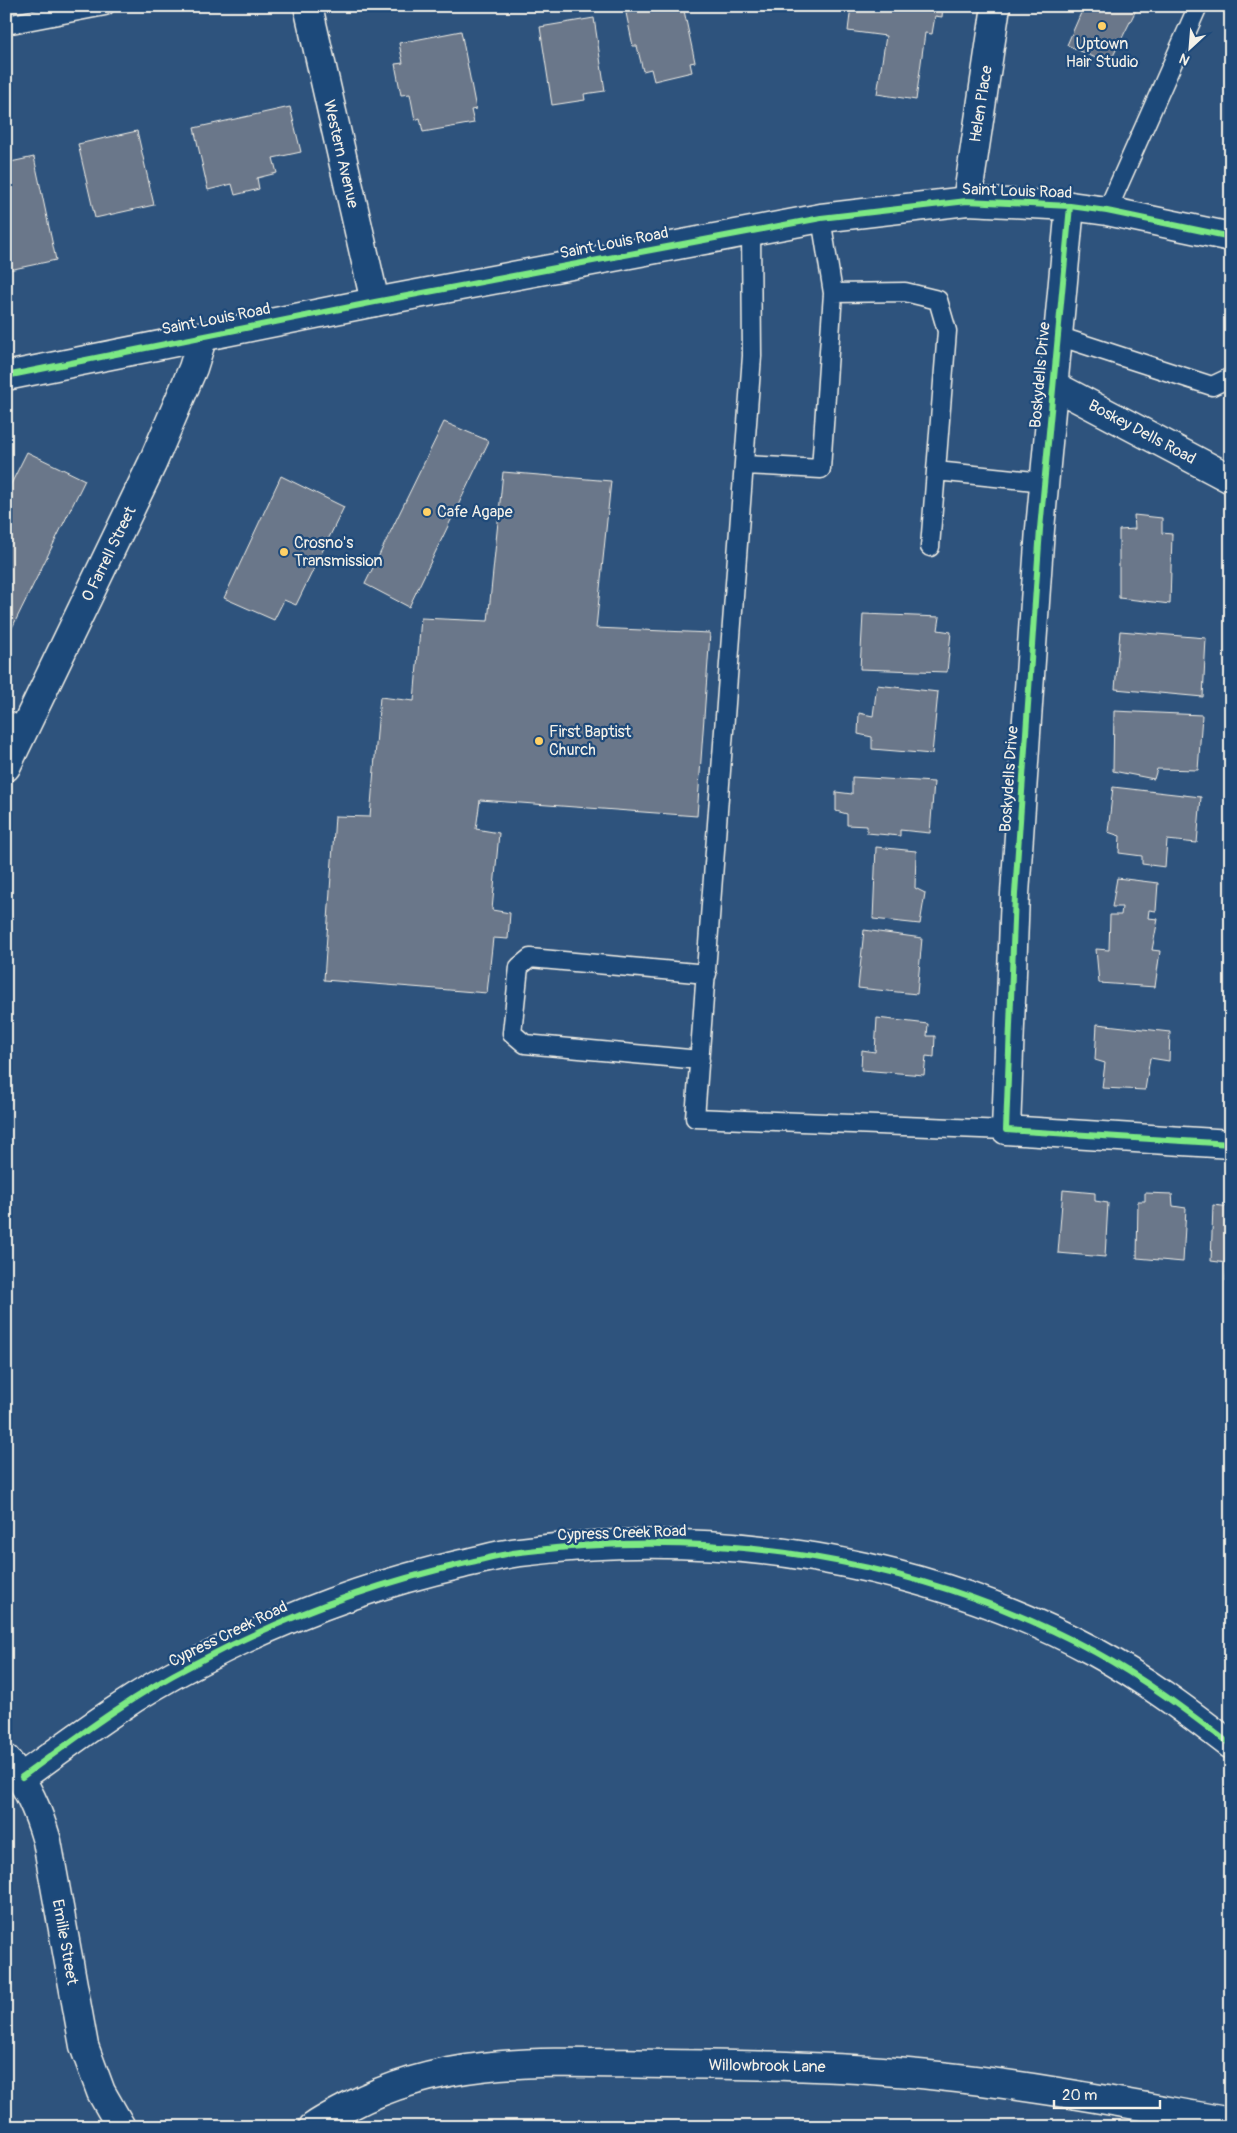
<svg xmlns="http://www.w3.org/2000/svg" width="1237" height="2133" font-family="Pangolin,sans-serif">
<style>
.building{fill:#6b778a;stroke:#f4f1e8}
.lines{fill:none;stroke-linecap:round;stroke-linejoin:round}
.service-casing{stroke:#f4f1e8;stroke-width:21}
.minor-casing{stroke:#f4f1e8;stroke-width:31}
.tertiary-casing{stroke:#f4f1e8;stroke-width:31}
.service{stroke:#1f4a7a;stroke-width:18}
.minor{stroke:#1f4a7a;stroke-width:28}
.tertiary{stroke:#1f4a7a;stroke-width:28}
.cycleway-casing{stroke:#1f4a7a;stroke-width:9}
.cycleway{stroke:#7ce984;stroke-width:6}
.poi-dot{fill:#ffd166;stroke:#1f4a7a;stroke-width:2}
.labels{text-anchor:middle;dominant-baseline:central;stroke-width:4.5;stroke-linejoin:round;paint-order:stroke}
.poi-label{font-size:16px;fill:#f4f1e8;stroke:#1f4a7a;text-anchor:start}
.street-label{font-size:16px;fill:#f4f1e8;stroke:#1f4a7a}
</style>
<rect width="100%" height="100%" fill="#2e537d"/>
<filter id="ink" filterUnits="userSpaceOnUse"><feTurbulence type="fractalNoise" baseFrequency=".02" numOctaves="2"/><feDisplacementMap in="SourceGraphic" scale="10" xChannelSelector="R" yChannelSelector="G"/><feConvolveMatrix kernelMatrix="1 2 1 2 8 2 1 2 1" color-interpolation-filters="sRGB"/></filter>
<g filter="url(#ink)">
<!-- building -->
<path class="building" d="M635,6H683L695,62L690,63L692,72L654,81L651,69L643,71L637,46H633L626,13L636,11Z
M851,6H943L942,17L935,16L932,34L925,33L916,100L877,94L886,36L848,31Z
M1084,6H1138L1109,64L1067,45Z
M594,18L605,91L584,94L585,100L552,105L540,27Z
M461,31L476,109L471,110L474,123L423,132L420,118L415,120L410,94L401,95L395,64L403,63L399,43Z
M290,107L301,152L273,158L277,173L257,178L259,189L235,195L232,184L208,190L194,128Z
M137,131L154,205L95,218L78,144Z
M34,157L56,260L9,270L6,258V163Z
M444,422L489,441L409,607L365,584Z
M27,452L85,480L6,640V494Z
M503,472L611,481L596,628L710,633L697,816L480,800L476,829L499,833L492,910L510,913L508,939L493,938L487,993L324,980L335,816L370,817L380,697L414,701L421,618L488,621Z
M281,476L344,507L296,605L284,600L274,620L224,598Z
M1134,515L1162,518V533L1172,534L1170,604L1119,598V530L1135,529Z
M863,614L940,617L938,630L951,632L947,672L860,669Z
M1120,631L1206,638L1203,697L1115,689Z
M877,685L938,692L932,754L872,749V737L858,734L859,713L873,716Z
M1114,711L1202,715L1198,770L1157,769L1154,779L1113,771Z
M852,777L934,782L930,833L900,830V836L867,833V826L847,825V814L836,811V792L852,794Z
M1113,787L1201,797L1197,843L1167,840L1165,867L1142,864V856L1119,853L1120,836L1108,832Z
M876,847L916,851L915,888L925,893L920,924L873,919Z
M1117,878L1158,883L1156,911L1149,910L1148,918L1158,919L1152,950L1160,951L1155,987L1099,983L1096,949L1109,950L1110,915H1121L1122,907H1112Z
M864,930L922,938L917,994L858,988Z
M877,1018L928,1024L927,1036H935L934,1057L926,1056L924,1075L861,1070L862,1050L875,1052Z
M1097,1024L1170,1032L1169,1061L1150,1058L1145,1090L1102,1088L1105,1063L1095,1060Z
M1063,1190L1095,1193V1201L1108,1203L1105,1257L1058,1253Z
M1145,1193L1172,1194L1173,1206L1186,1208L1183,1262L1137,1258L1138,1201H1145Z
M1213,1205L1231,1207V1281H1226L1227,1263L1211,1261Z"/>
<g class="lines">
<defs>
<path id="service" d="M6,25L105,6
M1107,211L1198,6
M751,231L752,356L695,1118L1006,1130
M833,293L905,292L938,300L947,331L930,547
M1058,336L1212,386L1231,377
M745,465L821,469L833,293L821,218
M936,471L1044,482
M6,720L25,729
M700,1060L525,1044L512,1033L519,967L530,958L707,974"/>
<path id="minor" d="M308,6L375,302
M967,201L996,6
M1070,206L1040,529L1015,894L1006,1130L1231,1144
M1053,385L1231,479
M6,767L152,464L193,368L203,336
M6,1759C27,1784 38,1810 47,1841L84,2046L101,2092L121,2127
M22,1777C77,1737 131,1696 192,1665C277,1620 368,1585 462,1564C481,1560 501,1554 520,1552C716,1527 920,1558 1095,1652C1143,1678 1187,1711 1231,1745
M313,2127C324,2119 337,2113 350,2106C450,2053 557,2063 666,2064C757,2065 848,2066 939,2076C1036,2086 1134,2105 1231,2122"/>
<path id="tertiary" d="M6,376L375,302L821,218L967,201L1070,206L1107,211L1231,237"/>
</defs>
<!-- service casing -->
<use href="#service" class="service-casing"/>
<!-- minor casing -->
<use href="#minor" class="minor-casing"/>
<!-- tertiary casing -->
<use href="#tertiary" class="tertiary-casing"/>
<!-- service -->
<use href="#service" class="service"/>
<!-- minor -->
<use href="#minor" class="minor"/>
<!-- tertiary -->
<use href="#tertiary" class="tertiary"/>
<defs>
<path id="cycleway" d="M1070,206L1040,529L1015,894L1006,1130L1231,1144
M6,376L375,302L821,218L967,201L1070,206L1107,211L1231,237
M22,1777C77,1737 131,1696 192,1665C277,1620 368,1585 462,1564C481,1560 501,1554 520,1552C716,1527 920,1558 1095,1652C1143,1678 1187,1711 1231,1745"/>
</defs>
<!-- cycleway casing -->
<use href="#cycleway" class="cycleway-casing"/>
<!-- cycleway -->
<use href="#cycleway" class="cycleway"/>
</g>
</g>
<!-- markers -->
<g class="poi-dot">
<circle cx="1102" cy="26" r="5"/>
<circle cx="427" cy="512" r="5"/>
<circle cx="284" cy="552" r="5"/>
<circle cx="539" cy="741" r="5"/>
</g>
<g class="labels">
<!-- poi labels -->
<g class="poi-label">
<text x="1102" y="44" text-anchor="middle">Uptown<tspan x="1102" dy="18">Hair Studio</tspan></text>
<text x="437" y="512">Cafe Agape</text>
<text x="294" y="543">Crosno's<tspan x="294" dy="18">Transmission</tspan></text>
<text x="549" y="732">First Baptist<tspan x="549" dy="18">Church</tspan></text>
</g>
<!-- street labels -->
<g class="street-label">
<text transform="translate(981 104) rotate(-81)">Helen Place</text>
<text transform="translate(341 154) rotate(77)">Western Avenue</text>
<text transform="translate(1017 191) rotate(2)">Saint Louis Road</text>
<text transform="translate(614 243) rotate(-11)">Saint Louis Road</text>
<text transform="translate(216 319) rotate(-11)">Saint Louis Road</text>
<text transform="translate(1040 375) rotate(-85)">Boskydells Drive</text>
<text transform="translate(1142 432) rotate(28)">Boskey Dells Road</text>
<text transform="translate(109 554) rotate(-64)">O Farrell Street</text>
<text transform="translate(1009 779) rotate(-86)">Boskydells Drive</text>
<text transform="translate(622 1533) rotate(-2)">Cypress Creek Road</text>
<text transform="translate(228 1634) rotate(-26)">Cypress Creek Road</text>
<text transform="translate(65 1942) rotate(80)">Emilie Street</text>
<text transform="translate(767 2066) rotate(1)">Willowbrook Lane</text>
</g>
</g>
<!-- margin -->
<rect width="1237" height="2133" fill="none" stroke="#1f4a7a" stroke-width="25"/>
<rect x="12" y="12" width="1212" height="2108" fill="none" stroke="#f4f1e8" stroke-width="2" filter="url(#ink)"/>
<!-- north arrow -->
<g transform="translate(1190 48) rotate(206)" stroke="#1f4a7a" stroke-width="4" paint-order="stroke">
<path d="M0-4L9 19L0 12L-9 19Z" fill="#f4f1e8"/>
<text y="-8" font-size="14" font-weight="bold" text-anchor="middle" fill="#f4f1e8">N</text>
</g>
<!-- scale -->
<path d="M1054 2100v8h106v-8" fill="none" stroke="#f4f1e8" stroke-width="2.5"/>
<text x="1062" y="2100" font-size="15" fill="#f4f1e8" stroke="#1f4a7a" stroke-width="4" paint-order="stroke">20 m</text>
</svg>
